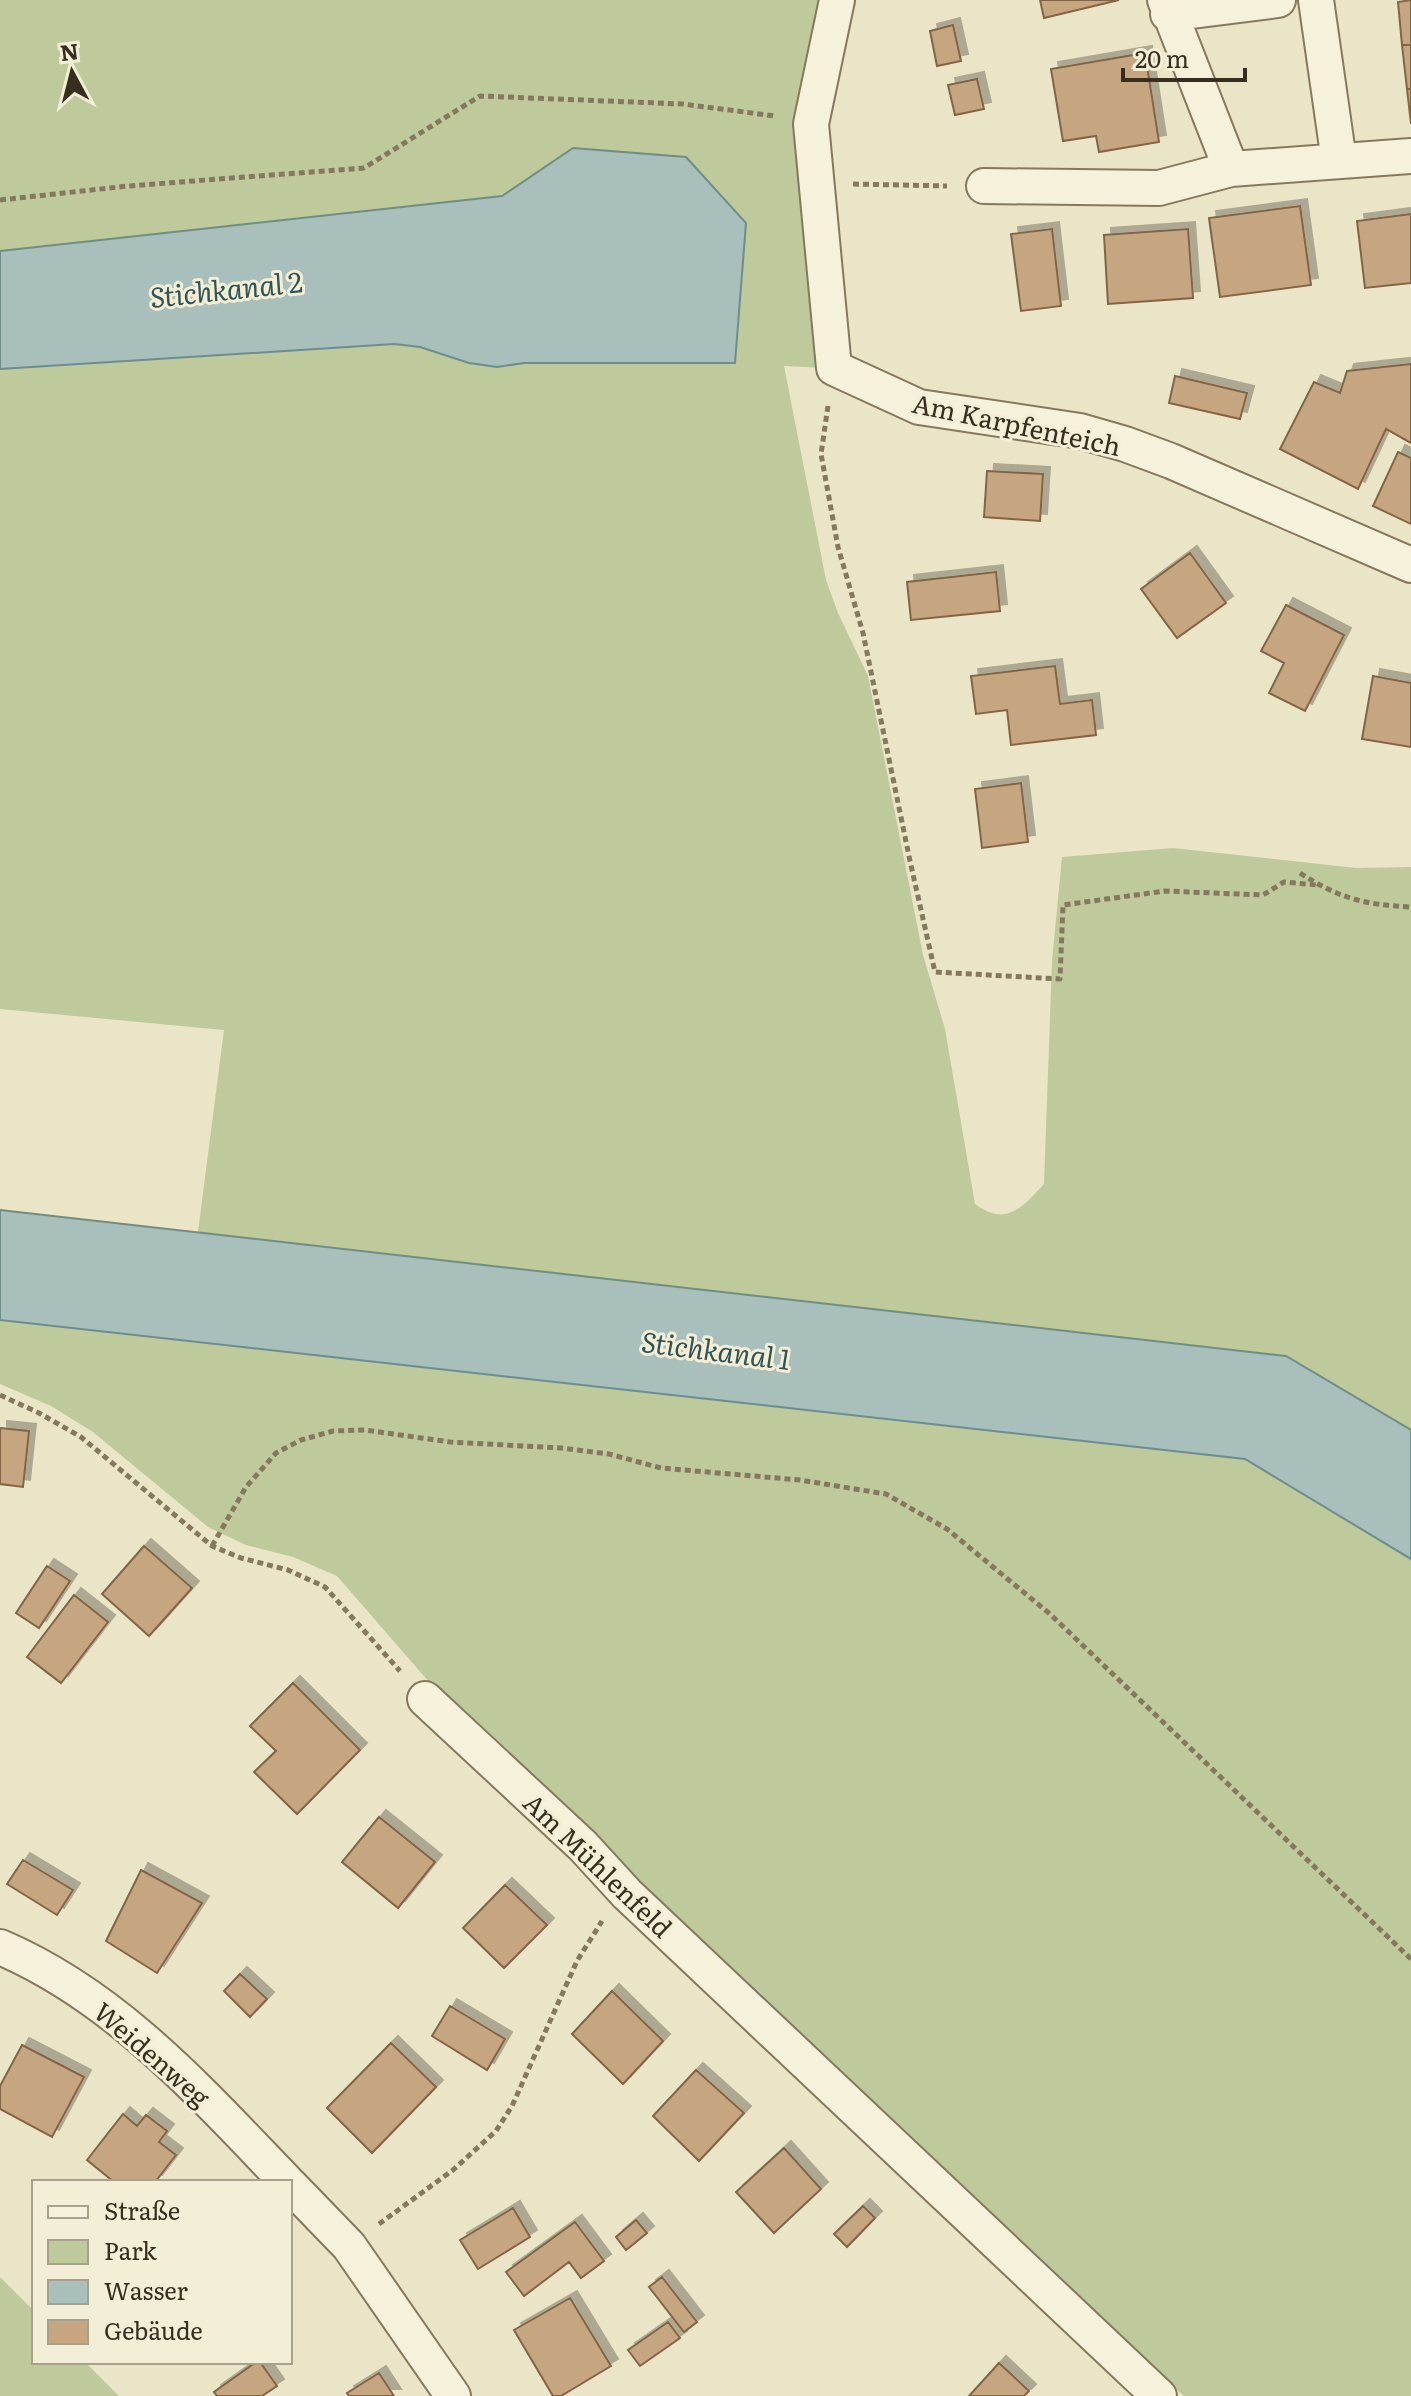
<svg xmlns="http://www.w3.org/2000/svg" width="1411" height="2396" font-family="Literata,serif">
<style>
.green{fill:#bec99c}
.water{fill:#a8bfbb;stroke:#6f8d89;stroke-width:2}
.building{fill:#c6a680;stroke:#836545;stroke-width:2;filter:url(#shadow)}
.lines{fill:none;stroke-linecap:round;stroke-linejoin:round}
.minor-casing{stroke:#86785e;stroke-width:38}
.path{stroke:#86785e;stroke-width:5;stroke-dasharray:6 4;stroke-linecap:butt}
.minor{stroke:#f6f1da;stroke-width:34}
.labels{text-anchor:middle;dominant-baseline:central;stroke-width:6;stroke-linejoin:round;paint-order:stroke}
.street-label{font-size:26px;fill:#372e20;stroke:#f3eed6}
.water-label{font-size:28px;font-style:italic;fill:#315456;stroke:#f3eed6}
</style>
<defs>
<filter id="shadow"><feDropShadow dx="7" dy="-7" stdDeviation="0" flood-color="#0004"/></filter>
</defs>
<rect width="100%" height="100%" fill="#ebe5c7"/>
<!-- green -->
<path class="green" d="M0,0H826L825,368L784,366L826,580L838,613L868,676L923,955L945,1029L975,1204C1006,1227 1022,1208 1044,1184L1052,961L1062,857L1173,848L1356,868L1411,867V1430L1285,1356L198,1232L224,1030L0,1009V369L394,344L420,347L469,363L497,367L524,363L573,148L502,196L0,251Z
M0,1320L1245,1459L1411,1559V2396H1184L436,1690L337,1576L293,1557L246,1545L208,1527L93,1432L51,1406L0,1384Z
M0,2277L34,2311V2362H85L119,2396H0Z"/>
<!-- water -->
<path class="water" d="M573,148L686,157L746,223L735,363H524L497,367L469,363L420,347L394,344L0,369V251L502,196Z
M0,1210L1286,1356L1411,1430V1559L1245,1459L0,1320Z"/>
<!-- building -->
<path class="building" d="M1040,0H1119L1044,18Z
M1411,0V45H1402L1398,2Z
M953,25L961,61L937,66L930,31Z
M1402,45H1411V89H1407Z
M1145,53L1159,142L1099,152L1096,136L1063,141L1051,69Z
M977,79L984,109L955,115L948,85Z
M1407,89H1411V124Z
M1300,206L1311,285L1220,297L1209,218Z
M1411,214V283L1365,288L1357,221Z
M1052,229L1061,306L1021,311L1011,234Z
M1188,229L1193,298L1108,304L1104,235Z
M1411,364V443L1386,429L1358,489L1280,449L1314,382L1340,393L1347,371Z
M1175,376L1247,393L1240,419L1169,403Z
M1398,452L1411,458V524L1373,506Z
M987,471L1043,474L1040,521L984,517Z
M1190,553L1226,603L1177,638L1141,589Z
M996,572L1000,611L911,620L907,582Z
M1286,605L1344,635L1305,711L1269,693L1284,663L1261,651Z
M1055,666L1060,704L1092,700L1096,735L1011,745L1007,710L976,714L971,676Z
M1373,676L1411,683V747L1362,739Z
M1021,783L1028,842L982,848L975,789Z
M0,1428L29,1431L23,1487L0,1484Z
M144,1546L192,1588L149,1636L102,1594Z
M47,1566L70,1581L39,1628L16,1613Z
M74,1595L108,1622L61,1683L27,1657Z
M293,1683L360,1750L297,1814L254,1772L276,1751L250,1726Z
M379,1817L435,1862L398,1908L342,1862Z
M23,1860L73,1890L57,1915L7,1884Z
M141,1870L202,1903L157,1973L106,1941Z
M505,1885L547,1925L504,1968L463,1928Z
M240,1974L267,1999L250,2017L224,1991Z
M612,1991L663,2041L623,2084L572,2034Z
M450,2006L505,2039L487,2070L432,2036Z
M391,2043L436,2087L372,2153L327,2108Z
M22,2045L84,2077L52,2137L0,2109V2086Z
M696,2070L744,2113L699,2161L653,2116Z
M123,2114L137,2126L146,2115L167,2131L159,2142L176,2155L155,2182H114L87,2160Z
M784,2148L821,2189L774,2233L736,2192Z
M863,2206L875,2218L847,2247L834,2234Z
M513,2208L530,2237L478,2269L460,2240Z
M636,2220L647,2233L626,2250L616,2237Z
M575,2222L604,2261L581,2278L569,2262L524,2296L506,2272Z
M662,2277L697,2322L684,2332L649,2287Z
M570,2298L611,2366L561,2396H553L514,2330Z
M668,2322L680,2338L640,2366L628,2350Z
M256,2362H260L277,2386L262,2396H217L214,2392Z
M999,2363L1029,2391L1024,2396H969Z
M379,2373L394,2396H349L347,2393Z"/>
<g class="lines">
<defs>
<path id="minor" d="M837,0L811,124L834,368L919,407L1080,431L1125,444L1171,461L1411,565
M1165,0L1231,169L1411,156
M1316,0L1339,161
M1168,14L1278,0
M984,186L1159,188L1231,169
M425,1699L583,1846L627,1894L1159,2396
M0,1947C117,1997 201,2093 287,2182
M290,2185L349,2246L453,2396"/>
</defs>
<!-- minor casing -->
<use href="#minor" class="minor-casing"/>
<!-- path -->
<path class="path" d="M853,184L947,186
M0,200L128,186L364,168L480,96L683,104L775,116
M828,406L821,454L838,547L863,633L910,861L935,972L1060,979L1063,905L1165,891L1263,895L1284,882L1318,885
M1300,873C1338,898 1365,905 1411,907
M0,1395L39,1413L81,1437L212,1546L241,1558L288,1570L325,1587L400,1671
M212,1546L246,1487L276,1453L301,1440L333,1431L365,1430L450,1442L561,1448L609,1454L661,1468L800,1480L886,1494L947,1529L1050,1614L1411,1959
M379,2224L453,2170L496,2131L512,2106L577,1961L602,1921"/>
<!-- minor -->
<use href="#minor" class="minor"/>
</g>
<g class="labels">
<!-- street labels -->
<g class="street-label">
<text transform="translate(1017 423) rotate(12)">Am Karpfenteich</text>
<text transform="translate(599 1864) rotate(44)">Am Mühlenfeld</text>
<text transform="translate(153 2053) rotate(41)">Weidenweg</text>
</g>
<!-- water labels -->
<g class="water-label">
<text transform="translate(226 288) rotate(-6)">Stichkanal 2</text>
<text transform="translate(716 1349) rotate(7)">Stichkanal 1</text>
</g>
</g>
<!-- legend -->
<rect x="32" y="2180" width="260" height="184" fill="#f3eed6" stroke="#a8a18d" stroke-width="2"/>
<rect x="48" y="2206" width="40" height="12" fill="#f6f1da" stroke="#a8a18d" stroke-width="2"/>
<text x="104" y="2220" font-size="24" fill="#372e20">Straße</text>
<rect x="48" y="2240" width="40" height="24" fill="#bec99c" stroke="#a8a18d" stroke-width="2"/>
<text x="104" y="2260" font-size="24" fill="#372e20">Park</text>
<rect x="48" y="2280" width="40" height="24" fill="#a8bfbb" stroke="#a8a18d" stroke-width="2"/>
<text x="104" y="2300" font-size="24" fill="#372e20">Wasser</text>
<rect x="48" y="2320" width="40" height="24" fill="#c6a680" stroke="#a8a18d" stroke-width="2"/>
<text x="104" y="2340" font-size="24" fill="#372e20">Gebäude</text>
<!-- north arrow -->
<g transform="translate(72 72) rotate(353)" stroke="#f3eed6" stroke-width="6" paint-order="stroke">
<path d="M0-6L14 30L0 20L-14 30Z" fill="#372e20"/>
<text y="-12" font-size="22" font-weight="bold" text-anchor="middle" fill="#372e20">N</text>
</g>
<!-- scale -->
<path d="M1123 68v12h122v-12" fill="none" stroke="#372e20" stroke-width="4"/>
<text x="1135" y="68" font-size="24" fill="#372e20" stroke="#f3eed6" stroke-width="6" paint-order="stroke">20 m</text>
</svg>
